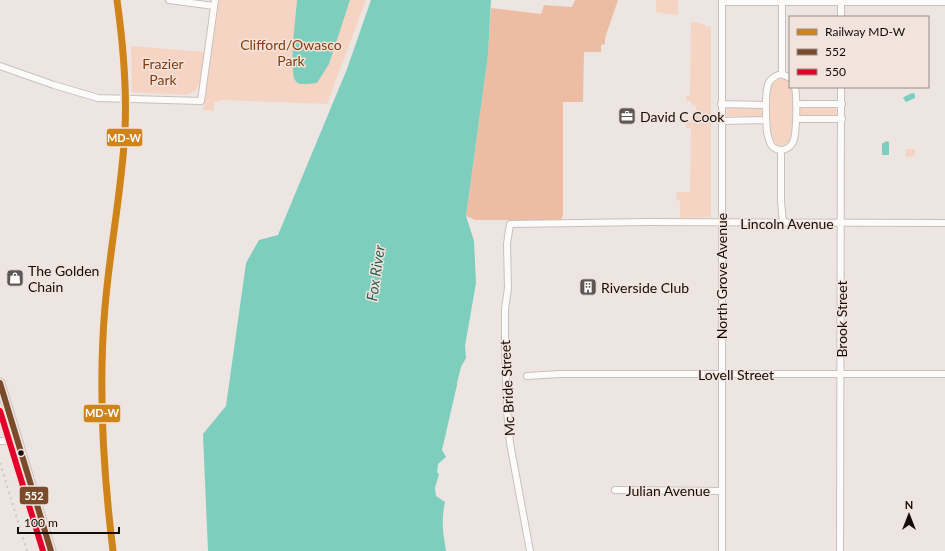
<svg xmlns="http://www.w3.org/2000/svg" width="945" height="551" font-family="Lato,sans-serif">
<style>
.green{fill:#f6d4c3}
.forest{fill:#ecbda3}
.water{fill:#7ecebd}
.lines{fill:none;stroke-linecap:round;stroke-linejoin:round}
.street-casing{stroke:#c7c1be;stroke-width:8}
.primary-casing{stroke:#c4c0bf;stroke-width:11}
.street{stroke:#fcfbfa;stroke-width:6}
.primary{stroke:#efe8e5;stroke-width:9}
.rail{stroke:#c9c7c7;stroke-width:2;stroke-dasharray:2 4;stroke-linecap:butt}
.bus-1-casing{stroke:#f2e3dc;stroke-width:9}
.bus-2-casing{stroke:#f2e3dc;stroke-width:9}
.bus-1{stroke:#7a4b2a;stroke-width:6}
.bus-2{stroke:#e4002b;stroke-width:6}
.rail-1-casing{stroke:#f2e3dc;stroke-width:10}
.rail-1{stroke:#cf8419;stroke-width:7}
.bus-dot{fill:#110c0a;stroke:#f2e3dc;stroke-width:1.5}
.labels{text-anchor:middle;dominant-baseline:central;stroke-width:3;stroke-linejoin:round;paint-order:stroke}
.park-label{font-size:14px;fill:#843c0b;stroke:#f2e3dc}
.poi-label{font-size:14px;fill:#110c0a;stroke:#f2e3dc;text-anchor:start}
.street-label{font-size:14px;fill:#110c0a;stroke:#f2e3dc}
.water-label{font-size:15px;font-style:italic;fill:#2e5f54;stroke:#f2e3dc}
.line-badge{stroke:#f2e3dc;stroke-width:1.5}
.badge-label{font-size:11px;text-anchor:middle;font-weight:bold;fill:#fff}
</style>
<rect width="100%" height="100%" fill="#ede5e1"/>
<!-- green -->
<path class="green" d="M218,0H366L327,104L221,100L214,103V111L203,110Z
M656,0H678V14L675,15L656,12Z
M691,22H695L711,27V217L680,218V201L676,199L677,192H690L691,128H686V122H691V118H693L696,116V107L691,104V101H686V96L690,95Z
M131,46L205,52L201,84H199L196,90L187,95L132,92Z
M781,79H785L790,83V87H792C794,97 794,135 789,142C787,143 785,144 784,145C781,146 777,145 775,143C767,136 770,111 770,101C770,97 769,92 770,89C771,86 773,83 775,81Z
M761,107L762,109V115L761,117L728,116L726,115L727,108Z
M801,107H836L837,116L836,117L801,116C798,113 798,110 801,107Z
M906,149H915V156L906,157Z"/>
<!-- forest -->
<path class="forest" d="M575,0H618L605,38V44L601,45V52H584L583,102H563V215L561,220H475L466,216L488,55L491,8L541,14L544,5L572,7Z"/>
<!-- water -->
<path class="water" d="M297,0H350L329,64L317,83L307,84H300C298,83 296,82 295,80C289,69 296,15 297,0Z
M371,0H491L488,55L466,216L474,241L476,283L465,346L466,358L461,367L457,383V385L442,450L446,457L438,464L437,472L439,474L435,488L436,496L445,502C441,521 443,532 446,551H208L203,434L226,406L246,263L259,240L278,235L347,69Z
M912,93L915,94V98L906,102L903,98L904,97Z
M886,141L889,142V155H882V143H884Z"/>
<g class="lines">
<defs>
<path id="street" d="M169,0L214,6
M722,0V551
M841,0V17
M722,2H945
M0,66L54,85L98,98L201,101L215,0
M782,74V2
M790,78C785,75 781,73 776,76C773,78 770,80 769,82C764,93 766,119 767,132C768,136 769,142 772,146C779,153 789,150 793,142C797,134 797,97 795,87
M721,104L766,105
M796,104H842
M796,119H842
M721,121L766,120
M781,150V201L783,223
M527,376L560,374H945
M0,441H18
M615,490L722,491
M530,551L510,443L507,410L505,343V309L508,288L507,244L510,224L648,222L945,223
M840,551L841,87"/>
<path id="primary" d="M0,383L51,551"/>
</defs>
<!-- street casing -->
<use href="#street" class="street-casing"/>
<!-- primary casing -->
<use href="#primary" class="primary-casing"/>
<!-- street -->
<use href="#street" class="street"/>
<!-- primary -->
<use href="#primary" class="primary"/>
<!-- rail -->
<path class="rail" d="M0,463L27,551"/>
<defs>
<path id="bus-1" d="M0,383L51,551"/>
<path id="bus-2" d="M0,411L43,551"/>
</defs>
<!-- bus-1 casing -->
<use href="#bus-1" class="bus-1-casing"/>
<!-- bus-2 casing -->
<use href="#bus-2" class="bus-2-casing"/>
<!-- bus-1 -->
<use href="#bus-1" class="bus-1"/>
<!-- bus-2 -->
<use href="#bus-2" class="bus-2"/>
<defs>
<path id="rail-1" d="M113,551C103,470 98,388 105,307C110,247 122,189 125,130C127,86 123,43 117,0"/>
</defs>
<!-- rail-1 casing -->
<use href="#rail-1" class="rail-1-casing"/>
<!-- rail-1 -->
<use href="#rail-1" class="rail-1"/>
</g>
<!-- icons -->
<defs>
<symbol id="office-square" viewBox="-11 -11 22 22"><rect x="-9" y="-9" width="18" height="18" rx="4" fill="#5e5855" stroke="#f2e3dc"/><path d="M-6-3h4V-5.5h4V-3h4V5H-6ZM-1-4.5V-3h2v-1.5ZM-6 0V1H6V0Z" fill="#fff"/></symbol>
<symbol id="shop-square" viewBox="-11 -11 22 22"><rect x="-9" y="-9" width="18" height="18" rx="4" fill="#5e5855" stroke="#f2e3dc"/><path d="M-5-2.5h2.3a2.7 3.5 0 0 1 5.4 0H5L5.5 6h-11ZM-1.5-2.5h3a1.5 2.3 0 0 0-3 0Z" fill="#fff"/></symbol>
<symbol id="building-square" viewBox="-11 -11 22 22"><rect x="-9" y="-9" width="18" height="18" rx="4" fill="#5e5855" stroke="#f2e3dc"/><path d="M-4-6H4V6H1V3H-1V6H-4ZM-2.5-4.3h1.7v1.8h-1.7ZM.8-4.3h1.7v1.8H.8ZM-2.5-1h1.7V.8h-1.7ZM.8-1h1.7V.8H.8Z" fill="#fff"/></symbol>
</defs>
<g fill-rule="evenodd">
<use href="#office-square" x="617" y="106" width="20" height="20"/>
<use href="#shop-square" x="5" y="268" width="20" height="20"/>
<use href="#building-square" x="578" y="277" width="20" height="20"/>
</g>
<!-- markers -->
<circle class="bus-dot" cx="21" cy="453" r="3.5"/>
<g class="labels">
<!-- park labels -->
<g class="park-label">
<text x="291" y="44">Clifford/Owasco<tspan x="291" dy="16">Park</tspan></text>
<text x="163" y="63">Frazier<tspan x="163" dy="16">Park</tspan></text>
</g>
<!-- poi labels -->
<g class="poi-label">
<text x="640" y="116">David C Cook</text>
<text x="28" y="270">The Golden<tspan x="28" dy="16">Chain</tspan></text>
<text x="601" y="287">Riverside Club</text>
</g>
<!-- street labels -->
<g class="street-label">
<text x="787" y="223">Lincoln Avenue</text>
<text transform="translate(721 276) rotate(-90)">North Grove Avenue</text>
<text transform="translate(841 319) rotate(-90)">Brook Street</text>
<text x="736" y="374">Lovell Street</text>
<text transform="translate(507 388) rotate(-93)">Mc Bride Street</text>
<text x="668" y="490">Julian Avenue</text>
</g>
<!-- water labels -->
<g class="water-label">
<text transform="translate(375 273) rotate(-82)">Fox River</text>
</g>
</g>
<g class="line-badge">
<rect x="106" y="128" width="37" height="19" rx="4" fill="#cf8419"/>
<rect x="83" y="404" width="38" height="19" rx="4" fill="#cf8419"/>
<rect x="19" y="486" width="30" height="19" rx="4" fill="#7a4b2a"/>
</g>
<g class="badge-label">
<text x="124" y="142">MD-W</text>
<text x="102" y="417">MD-W</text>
<text x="34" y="500">552</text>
</g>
<!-- legend -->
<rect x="789" y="16" width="140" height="72" fill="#f2e3dc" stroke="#988d88"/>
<rect x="797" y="29" width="20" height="6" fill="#cf8419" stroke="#988d88"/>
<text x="825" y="36" font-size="12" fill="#110c0a">Railway MD-W</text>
<rect x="797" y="49" width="20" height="6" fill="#7a4b2a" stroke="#988d88"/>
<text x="825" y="56" font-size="12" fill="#110c0a">552</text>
<rect x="797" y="69" width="20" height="6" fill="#e4002b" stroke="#988d88"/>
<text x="825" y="76" font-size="12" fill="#110c0a">550</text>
<!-- north arrow -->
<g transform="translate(909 515)" stroke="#f2e3dc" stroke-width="3" paint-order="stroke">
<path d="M0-3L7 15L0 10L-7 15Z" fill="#110c0a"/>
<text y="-6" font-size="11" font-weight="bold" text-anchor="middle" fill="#110c0a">N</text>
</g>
<!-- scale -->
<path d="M18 527v6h101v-6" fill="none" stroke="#110c0a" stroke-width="2"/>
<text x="24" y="527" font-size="12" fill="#110c0a" stroke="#f2e3dc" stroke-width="3" paint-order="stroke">100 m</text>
</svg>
